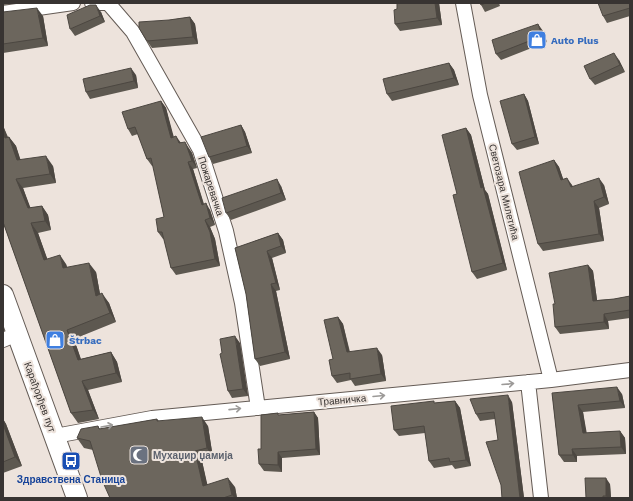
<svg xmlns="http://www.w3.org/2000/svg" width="633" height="501" font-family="'Work Sans',sans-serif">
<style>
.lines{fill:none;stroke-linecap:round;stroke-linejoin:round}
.minor-casing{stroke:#645b55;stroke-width:16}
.secondary-casing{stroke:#645b55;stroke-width:22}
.minor{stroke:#fff;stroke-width:14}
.secondary{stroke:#fff;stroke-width:20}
.wall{fill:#5d5850}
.shaded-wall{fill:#4c4741}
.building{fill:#6c665d;stroke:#4c4741}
.oneway{stroke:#9c9a98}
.labels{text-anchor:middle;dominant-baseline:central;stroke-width:4;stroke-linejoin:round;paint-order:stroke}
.shop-label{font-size:10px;font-weight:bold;fill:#366cbe;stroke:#ede3dc;text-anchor:start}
.street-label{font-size:10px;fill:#383432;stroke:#ede3dc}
.worship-label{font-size:10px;font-weight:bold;fill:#5b616d;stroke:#ede3dc;text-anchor:start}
.transit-label{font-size:10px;font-weight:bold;fill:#164399;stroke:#ede3dc}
</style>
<rect width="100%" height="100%" fill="#ede3dc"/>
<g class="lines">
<defs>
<path id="minor" d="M92,3H108L133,32L200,150L226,231L242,303L258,408
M463,3L480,95L551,380
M3,13L73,3
M3,340L17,334
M528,382L541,498
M55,436L152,418L551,380L630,370"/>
<path id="secondary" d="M3,295L77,498"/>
</defs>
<!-- minor casing -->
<use href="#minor" class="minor-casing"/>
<!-- secondary casing -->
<use href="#secondary" class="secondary-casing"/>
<!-- minor -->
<use href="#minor" class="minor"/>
<!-- secondary -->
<use href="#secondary" class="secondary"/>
</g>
<!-- wall -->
<path class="wall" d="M3,3H18L3,5Z
M397,3H439L442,25L400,31L395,24L397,9Z
M480,3H499L500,6L485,12Z
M630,3V16L607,23L603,16Z
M3,12L43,16L48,46L3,53Z
M101,12L105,22L75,36L70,29Z
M190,17L195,24L198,44L152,48L147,41L169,20Z
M543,31L547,42L501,60L496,54Z
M619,60L625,72L595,85L590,79Z
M449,63L454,70L459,85L392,101L387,94Z
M136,75L138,88L90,99L86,92Z
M524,94L528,101L539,144L517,150L512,144Z
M161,101L166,108L173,137L189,149L192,153L197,168L193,169L204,204L210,210L215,225L210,227L215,239L220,266L176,275L171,268L164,239H163L158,232L164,217L153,166H152L147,159L138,134L132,136L128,129Z
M3,125L4,128L8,137H9L16,146L20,160L53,166L56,183L23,188L30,208L42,206L48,215L51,230L38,233L47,259L66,264L67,267L96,272L100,294L109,303L116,322L74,339L81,359L111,352L117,362L122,382L88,390L99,419L78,423L71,413L3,222Z
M241,125L245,132L252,153L213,164L209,157Z
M466,128L471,135L485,190L488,194L507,270L477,279L472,272L457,194Z
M554,160L559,167L563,179L572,185L573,187L604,185L609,204L599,208L604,241L543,251L538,244Z
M281,186L286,200L231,220L226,213Z
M278,233L283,240L286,253L272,258L280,290L276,291L290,359L260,366L255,359L246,294L235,248Z
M588,265L593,271L597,300L614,299L630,296V318L608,321L609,329L560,334L555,327V304Z
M338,317L343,324L350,352L382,355L386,381L355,386L351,380L337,383L332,376L333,359Z
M240,343L248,396L232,398L228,391L222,353Z
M552,393L622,394L625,408L583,412L586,433L620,431L625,438L626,454L577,456V462H564L559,455Z
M455,401L460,408L471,466L455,469L452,465L434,468L429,461L425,433L399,436L394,430L435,403Z
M512,402L524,498H502L498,440L495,419L480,421L476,414Z
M314,412L318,418L320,455L282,458V472L264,471L259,464L261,449L280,415Z
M3,419L6,424L22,466L3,473Z
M157,419L159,421L208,426L213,458L202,461L207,485L235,487L237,498H110L93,450L84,448L77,438L98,426L100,429Z
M610,484L611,498H586Z"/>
<!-- shaded-wall -->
<path class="shaded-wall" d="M435,3H439L442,25L437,18Z
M96,5L101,12L105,22L100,16Z
M37,8L43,16L48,46L43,38Z
M190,17L195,24L198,44L193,37Z
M538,24L543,31L547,42L542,36Z
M614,53L619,60L625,72L620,65Z
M449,63L454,70L459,85L454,78Z
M131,68L136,75L138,88L134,81Z
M524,94L528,101L539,144L535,137Z
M161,101L166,108L176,145L171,138Z
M3,125L4,128L11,147L5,138L3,133Z
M241,125L245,132L252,153L247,146Z
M466,128L471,135L485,190L488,194L507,270L503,263L481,188Z
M176,136L181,143H179Z
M9,137L16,146L24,170L17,160Z
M185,142L192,153L197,168L192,161Z
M46,156L53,166L56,183L50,174Z
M554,160L559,167L566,187L561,180Z
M188,162L193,169L206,212L202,205Z
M567,178L572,185L575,194L571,187Z
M599,178L604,185L609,204L604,197Z
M16,179L23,188L34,217L28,208Z
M277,179L281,186L286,200L281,193Z
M594,201L599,208L604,241L599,234Z
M206,203L210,210L215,225L210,218Z
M42,206L48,215L51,230L45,221Z
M205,220L210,227L215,239L220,266L215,259Z
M31,223L38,233L51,269L44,260Z
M278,233L283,240L286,253L281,246Z
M267,251L272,258L280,290L276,283Z
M60,255L66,264L70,277L63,268Z
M89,263L96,272L102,305L96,296Z
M588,265L593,271L598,307L593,301Z
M271,284L276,291L290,359L285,352Z
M102,293L109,303L116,322L110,313Z
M604,314L608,321L609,329L604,322Z
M338,317L343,324L351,359L347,352Z
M67,330L74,339L84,369L78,360Z
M235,336L240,343L248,396L243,389Z
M377,348L382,355L386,381L381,374Z
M111,352L117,362L122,382L116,373Z
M82,381L88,390L99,419L93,410Z
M617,387L622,394L625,408L620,401Z
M508,395L512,402L524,498H520Z
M455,401L460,408L471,466L466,460Z
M578,405L583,412L588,440L583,433Z
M314,412L318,418L320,455L316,449Z
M202,417L208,426L213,458L207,448Z
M3,419L6,424L22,466L15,457L3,424Z
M620,431L625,438L626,454L621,447Z
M572,449L577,456V462L573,455Z
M195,451L202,461L210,496L203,486Z
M278,452L282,458V472L278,465Z
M228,478L235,487L237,498H235L232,495Z
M606,478L610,484L611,498H607L606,496Z"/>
<!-- building -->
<path class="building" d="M397,3H435L437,18L395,24L394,10L397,9Z
M480,3H486L481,5Z
M598,3H630V8L603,16Z
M90,5H96L100,16L70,29L67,15Z
M37,8L43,38L3,44V12Z
M190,17L193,37L147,41L139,28V22L169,20Z
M538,24L542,36L496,54L492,40Z
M614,53L620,65L590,79L584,66Z
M449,63L454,78L387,94L383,79Z
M131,68L134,81L86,92L83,79Z
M524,94L535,137L512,144L500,101Z
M161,101L171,138L176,136L179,143L185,142L187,147L192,161L188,162L202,205L206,203L210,218L205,220L210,232L215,259L171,268L162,232H158L156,219L164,217L151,158L147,159L135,127L128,129L122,112Z
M241,125L247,146L209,157L201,137Z
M466,128L481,188L483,187L503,263L472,272L453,195L457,194L442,135Z
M3,133L5,138L9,137L17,160L46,156L50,174L16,179L28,208L42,206L45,221L31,223L44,260L60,255L63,268L89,263L96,296L102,293L110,313L67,330L78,360L111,352L116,373L82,381L93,410L71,413L3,222Z
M554,160L561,180L567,178L571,187L599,178L604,197L594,201L599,234L538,244L519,172Z
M277,179L281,193L226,213L222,198Z
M278,233L281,246L267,251L276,283L271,284L285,352L255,359L246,294L235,248Z
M588,265L593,301L614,299L630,296V310L604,314V322L555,327L553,304H555L549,273Z
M338,317L347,352L377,348L381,374L350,379V373L332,376L329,360L333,359L324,320Z
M235,336L243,389L228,391L220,354L222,353L220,339Z
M617,387L620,401L578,405L583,433L620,431L621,447L572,449L573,455H559L552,393Z
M508,395L520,498H502L501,485L486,442L498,440L494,412L476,414L470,399Z
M434,401V403L455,401L466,460L450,462L449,458L429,461L424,426L394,430L391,406Z
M314,412L316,449L278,452V465L259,464L258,449H261V415L278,413V415Z
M202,417L207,448L195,451L203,486L228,478L232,495L223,498H110L102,480L90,441L77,438L81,429L98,426L99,429L157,419V421Z
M3,424L15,457L3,462Z
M585,478H606V496H603V498H586Z"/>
<!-- one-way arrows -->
<defs><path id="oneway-shaft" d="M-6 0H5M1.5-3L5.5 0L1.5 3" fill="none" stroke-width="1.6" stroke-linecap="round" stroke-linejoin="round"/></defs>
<g class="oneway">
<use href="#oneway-shaft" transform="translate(508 384) rotate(-5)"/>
<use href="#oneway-shaft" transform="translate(379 396) rotate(-5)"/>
<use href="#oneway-shaft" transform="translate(235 409) rotate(-6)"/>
<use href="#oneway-shaft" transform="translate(107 426) rotate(-10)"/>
</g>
<!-- icons -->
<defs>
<symbol id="shop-square" viewBox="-11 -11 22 22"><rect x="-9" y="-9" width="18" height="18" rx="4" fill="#3f7fe0" stroke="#ede3dc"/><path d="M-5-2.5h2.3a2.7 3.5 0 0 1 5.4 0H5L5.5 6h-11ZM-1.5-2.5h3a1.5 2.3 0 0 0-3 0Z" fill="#fff"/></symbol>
<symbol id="mosque-square" viewBox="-11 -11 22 22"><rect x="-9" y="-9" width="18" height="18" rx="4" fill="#6b7280" stroke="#ede3dc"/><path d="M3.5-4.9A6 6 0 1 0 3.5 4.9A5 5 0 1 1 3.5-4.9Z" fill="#fff"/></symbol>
<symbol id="bus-square" viewBox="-11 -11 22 22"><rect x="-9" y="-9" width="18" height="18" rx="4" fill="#1a4fb4" stroke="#ede3dc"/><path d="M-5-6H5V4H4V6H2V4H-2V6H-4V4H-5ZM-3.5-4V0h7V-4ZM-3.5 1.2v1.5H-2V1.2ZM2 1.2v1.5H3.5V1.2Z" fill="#fff"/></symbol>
</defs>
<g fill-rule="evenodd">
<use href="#shop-square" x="526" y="29" width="22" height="22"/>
<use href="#shop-square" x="44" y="329" width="22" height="22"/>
<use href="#mosque-square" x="128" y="444" width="22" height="22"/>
<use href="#bus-square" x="60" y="450" width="22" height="22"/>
</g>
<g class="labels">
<!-- shop labels -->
<g class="shop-label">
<text x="551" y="40">Auto Plus</text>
<text x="69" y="340">Štrbac</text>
</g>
<!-- street labels -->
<g class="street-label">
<text transform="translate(211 186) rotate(72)">Пожаревачка</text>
<text transform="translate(504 192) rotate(76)">Светозара Милетића</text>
<text transform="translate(40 397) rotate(70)">Карађорђев пут</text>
<text transform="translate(342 400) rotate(-5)">Травничка</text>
</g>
<!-- worship labels -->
<g class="worship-label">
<text x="153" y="455">Мухаџир џамија</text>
</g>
<!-- transit labels -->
<g class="transit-label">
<text x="71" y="479">Здравствена Станица</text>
</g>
</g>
<!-- border -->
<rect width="633" height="501" fill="none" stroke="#383432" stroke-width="8"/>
</svg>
